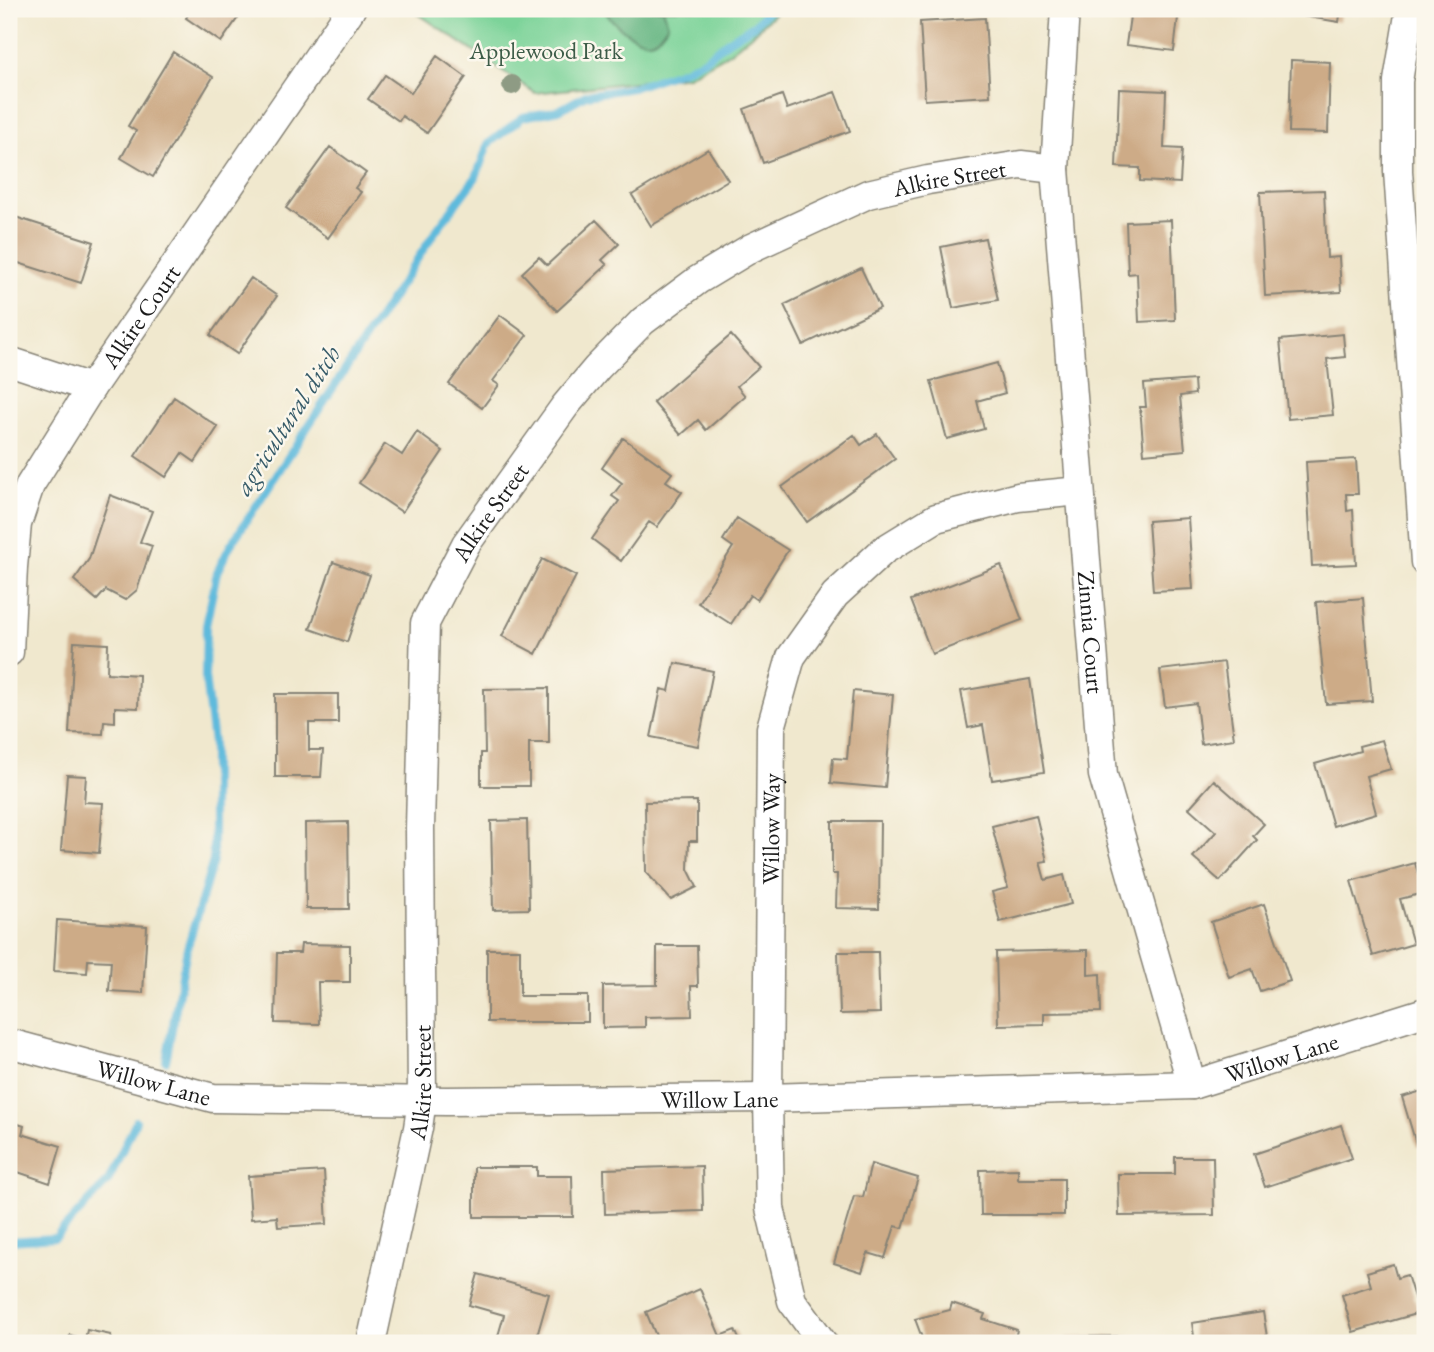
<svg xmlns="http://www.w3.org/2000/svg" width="1434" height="1352" font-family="'EB Garamond',serif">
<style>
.green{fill:#7bd399;stroke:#4c785a;stroke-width:2}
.forest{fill:#64b581;stroke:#40684e;stroke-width:2}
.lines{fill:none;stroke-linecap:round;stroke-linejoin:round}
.stream{stroke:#5ebadc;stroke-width:8}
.building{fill:#cdab87}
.minor-casing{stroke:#868275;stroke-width:31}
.minor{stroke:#fff;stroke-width:28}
.tree{fill:#8e9b84}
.labels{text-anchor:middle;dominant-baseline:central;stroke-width:5;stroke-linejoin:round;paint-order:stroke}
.park-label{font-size:24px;fill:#3d5c48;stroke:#fbf7ec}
.street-label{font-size:24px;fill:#1c1c1c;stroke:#fbf7ec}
.water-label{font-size:26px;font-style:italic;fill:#365b69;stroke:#fbf7ec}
</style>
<rect width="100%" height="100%" fill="#fbf7ec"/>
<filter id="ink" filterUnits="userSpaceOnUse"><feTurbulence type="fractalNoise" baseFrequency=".0143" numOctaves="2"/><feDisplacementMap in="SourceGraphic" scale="14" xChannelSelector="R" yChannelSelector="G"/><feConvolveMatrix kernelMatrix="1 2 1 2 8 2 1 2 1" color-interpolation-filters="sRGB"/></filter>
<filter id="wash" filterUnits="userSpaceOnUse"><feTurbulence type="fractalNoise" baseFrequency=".00686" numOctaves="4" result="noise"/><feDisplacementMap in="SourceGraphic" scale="28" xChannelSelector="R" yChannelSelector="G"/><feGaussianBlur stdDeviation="1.57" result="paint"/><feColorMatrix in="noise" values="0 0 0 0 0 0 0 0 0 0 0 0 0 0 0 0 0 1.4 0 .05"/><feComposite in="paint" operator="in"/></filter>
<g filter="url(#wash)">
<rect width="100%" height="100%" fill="#f0e8ce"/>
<!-- green -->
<path class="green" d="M411,9H779L756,31L729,53L688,76L535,93Z"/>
<!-- forest -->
<path class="forest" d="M603,9H663L668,24C664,30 660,37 653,40C637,46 611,21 603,9Z"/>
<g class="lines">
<!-- stream -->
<path class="stream" d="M166,1061L187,949L213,861V743L205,677L206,626L217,572L230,546L435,232L476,177L488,144L523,117L559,110L586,95L632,88L684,70L705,59L728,41L754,25L770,9
M9,1241L55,1238L108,1181L136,1121"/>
</g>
<g id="blocks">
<!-- building -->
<path class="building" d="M192,9H244L221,42L186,18Z
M1131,9H1179L1174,51L1126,45Z
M1286,9H1341L1339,22L1285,13Z
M985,18L990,96L925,100L920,22Z
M173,52L213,77L153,177L121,158L136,131L128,126Z
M437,56L466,77L427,133L402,116L399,121L368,99L385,75L411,93Z
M1291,60L1330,62L1328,133L1289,132Z
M1119,89L1166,91L1164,148L1182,149L1180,183L1140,181V168L1116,167Z
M835,92L850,131L763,163L744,109L782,95L787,109Z
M330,147L366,173L355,188L361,192L328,238L286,208Z
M708,149L728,180L651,226L632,195Z
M1324,190L1327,258L1339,257L1341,292L1265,296L1260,192Z
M12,216L94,242L81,283L9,260V229Z
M596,220L619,244L602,260L607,265L557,311L522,273L539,257L547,265Z
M1171,220L1175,320L1139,322L1137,273L1128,274L1126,222Z
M985,238L998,300L953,308L941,247Z
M861,268L880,308L803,345L784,305Z
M251,278L277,296L237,354L210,335Z
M500,315L527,335L493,381L499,385L482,408L449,384Z
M1343,334L1345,357L1327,359L1333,415L1288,419L1280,340Z
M731,335L759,367L737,386L745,396L706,430L698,420L681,435L653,402Z
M997,363L1005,393L977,401L984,429L947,439L931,381Z
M1194,380L1195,394L1180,396L1185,450L1144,454L1140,407H1146L1144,384Z
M174,397L218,427L195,462L182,453L166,477L135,456Z
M417,432L443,451L402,512L359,483L385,444L402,455Z
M877,434L895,459L807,522L782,487L854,435L861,445Z
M623,438L672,473L666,481L682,492L657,527L649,522L621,561L592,539L619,501L612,496L622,483L602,468Z
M1356,459L1358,494H1346L1347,511L1353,510L1356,564L1312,566L1306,462Z
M110,495L152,511L140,542L152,546L137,590L125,600L106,590L97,600L74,580L89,559Z
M737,518L788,550L757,600L750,595L731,624L698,603L733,547L723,540Z
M1188,518L1193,589L1153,591L1148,521Z
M542,559L576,576L536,654L502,636Z
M333,562L370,575L347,642L310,629Z
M1001,565L1022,620L932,654L911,600Z
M1363,598L1372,701L1326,704L1316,602Z
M74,642L108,644L107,673L139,675L138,708L115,707V722L104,721L103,734L69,733Z
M1224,662L1234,739L1201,744L1196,703L1165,707L1160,670Z
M675,663L713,671L698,746L651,737L661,689L669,691Z
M1030,679L1044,772L992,780L983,725L968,728L961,691Z
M549,688V743H529V786H481V753H485L484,689Z
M853,691L893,695L885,788L831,783L833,758L847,759Z
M275,694H338V723H309V750H323L321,777H275Z
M1382,740L1391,769L1366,776L1376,813L1333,826L1315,764L1360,751L1359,746Z
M67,775L86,776L84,802L103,803L99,853L61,850Z
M1214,780L1264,824L1253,836L1257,840L1220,881L1193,857L1216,832L1189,808Z
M697,801V841H689L688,869L697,887L671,900L646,872L645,802Z
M1036,815L1047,861L1040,862L1045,880L1064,875L1071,904L1000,922L992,892L1008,888L992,826Z
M527,820L529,909L493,910L491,821Z
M832,821H880L879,909L836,908L837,874H832Z
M348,822L349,909H306L305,823Z
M1415,863L1424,893L1400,899L1413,944L1373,956L1351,881Z
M1264,904L1290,981L1260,991L1252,969L1229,977L1211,922Z
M57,920L147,926L143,993L109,991L111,961L88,960L87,973L54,971Z
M301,944L350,945V982H318L319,1024L275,1023L277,953H300Z
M657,946H697L698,986H691L692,1016L645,1017V1027L603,1028V986L657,985Z
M487,949H520V996H588V1022H487Z
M1088,950V975L1100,974L1101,1012L1044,1013V1024L998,1025L996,952Z
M838,952H878L880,1013L840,1014Z
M1425,1090V1144L1417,1147L1402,1097Z
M9,1121L24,1126L22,1134L61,1146L50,1183L9,1169Z
M1341,1125L1352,1158L1265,1187L1254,1154Z
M1175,1157H1213L1214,1215L1119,1216L1118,1174H1175Z
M871,1164L918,1178L903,1228L895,1226L885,1258L868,1253L862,1272L834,1263L854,1196L863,1197Z
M702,1166L703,1211L605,1214L604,1169Z
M474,1167H537V1176H572L573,1217H474Z
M1018,1169V1179H1064V1215H981L980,1170Z
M324,1171L327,1224L278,1227L277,1217L251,1219L248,1176Z
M1393,1264L1397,1278L1407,1275L1419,1313L1353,1332L1342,1295L1371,1286L1367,1272Z
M478,1274L549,1294L535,1343H496L504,1315L469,1305Z
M700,1289L720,1336L735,1330L741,1343H681L678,1335L659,1343L646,1312Z
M952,1303L985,1314L983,1319L1017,1330L1014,1343H924L915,1319L950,1310Z
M1263,1312L1268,1343H1195L1192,1323Z
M87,1330L111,1335L109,1343H68L70,1335L85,1339Z
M1136,1336V1343H1067V1337Z"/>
</g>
</g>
<g filter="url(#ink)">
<use href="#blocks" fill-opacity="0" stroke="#868275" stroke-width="2"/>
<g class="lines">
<defs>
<g id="minor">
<path id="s1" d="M1065,9L1055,169L1103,775L1192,1085"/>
<path d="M1410,9L1398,81V171L1425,562"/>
<path d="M9,361L91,388"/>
<path id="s2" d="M9,652L13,567L17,524L30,485L91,388L351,9"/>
<path id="s3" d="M9,1043L213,1098L447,1101L768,1098L1192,1085L1425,1012"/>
<path id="s4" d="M371,1343L418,1128L422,1100L420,828L425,623L466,544L565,406L597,368L643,321L698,280L751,248L868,194L928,180L1021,165L1055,169"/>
<path id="s5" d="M823,1343L792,1301L770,1208L768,1098L771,728L791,657L835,595L884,550L936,518L1018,497L1080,491"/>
</g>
</defs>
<!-- minor casing -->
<use href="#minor" class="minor-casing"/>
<!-- minor -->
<use href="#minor" class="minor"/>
</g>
<!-- trees -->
<circle class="tree" cx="512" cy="85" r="10"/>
</g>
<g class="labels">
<!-- park labels -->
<g class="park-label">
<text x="546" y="50">Applewood Park</text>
</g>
<!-- street labels -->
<g class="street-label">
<text stroke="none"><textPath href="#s4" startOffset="1442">Alkire Street</textPath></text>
<text stroke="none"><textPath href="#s2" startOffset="371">Alkire Court</textPath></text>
<text stroke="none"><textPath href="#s4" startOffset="854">Alkire Street</textPath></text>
<text stroke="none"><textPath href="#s1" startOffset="625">Zinnia Court</textPath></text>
<text stroke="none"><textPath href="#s5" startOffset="527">Willow Way</textPath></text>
<text stroke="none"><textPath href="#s3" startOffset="1284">Willow Lane</textPath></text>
<text stroke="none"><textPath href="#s3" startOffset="150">Willow Lane</textPath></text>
<text stroke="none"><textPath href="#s4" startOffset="266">Alkire Street</textPath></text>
<text stroke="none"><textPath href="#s3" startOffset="718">Willow Lane</textPath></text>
</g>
<!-- water labels -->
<g class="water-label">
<text transform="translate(287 420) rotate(-57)">agricultural ditch</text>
</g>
</g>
<!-- margin -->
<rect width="1434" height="1352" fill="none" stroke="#fbf7ec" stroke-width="35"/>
</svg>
